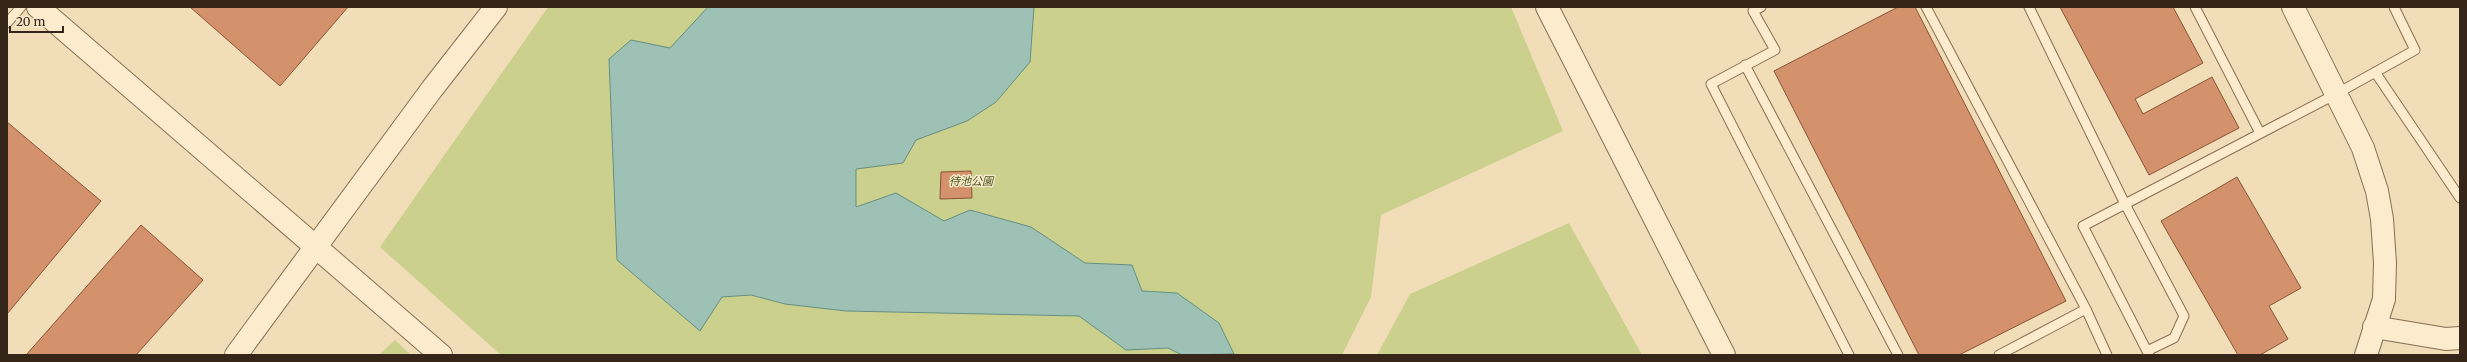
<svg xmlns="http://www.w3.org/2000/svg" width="2467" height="362" font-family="Merriweather,'Noto Sans JP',serif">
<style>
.green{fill:#cbd08d}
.water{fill:#9ec1b5;stroke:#668f83}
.building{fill:#d3926b;stroke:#8a5437}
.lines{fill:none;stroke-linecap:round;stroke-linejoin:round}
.service-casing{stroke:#896d53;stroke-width:11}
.tertiary-casing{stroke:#896d53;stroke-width:24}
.service{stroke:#fceccd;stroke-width:9}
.tertiary{stroke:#fceccd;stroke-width:22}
.labels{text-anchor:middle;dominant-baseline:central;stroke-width:3;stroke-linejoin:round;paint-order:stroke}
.park-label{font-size:11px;font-style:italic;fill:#49551e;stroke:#f8e9c9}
</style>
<rect width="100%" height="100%" fill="#f1deb9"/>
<!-- green -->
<path class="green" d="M548,7H1511L1563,131L1381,215L1371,297L1342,355H501L380,247Z
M1569,223L1642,355H1377L1410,294Z
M395,340L411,355H379Z"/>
<!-- water -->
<path class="water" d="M708,7H1034L1030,62L996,102L967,121L916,140L903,163L856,169V207L896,193L944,221L970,210L1031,227L1085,263L1132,265L1142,291L1177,293L1219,323L1234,354L1182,355L1168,348L1126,350L1079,316L846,311L785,304L751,295L722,297L700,331L617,260L609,59L631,40L670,48Z"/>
<!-- building -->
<path class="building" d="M190,7H348L280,86Z
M1898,7H1915L2066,301L1959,355H1919L1774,71Z
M2060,7H2173L2203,63L2135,99L2143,114L2212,77L2239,128L2149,175Z
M7,122L101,201L7,314Z
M971,171L972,198L940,199L941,172Z
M2237,177L2301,288L2269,306L2288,339L2260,355H2238L2161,221Z
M141,225L203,280L136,355H26Z"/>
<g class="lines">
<defs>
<path id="service" d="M1761,7L1753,11L1775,50L1711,84L1849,355
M1926,7L2086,309L2107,355
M2029,7L2125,204L2184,316L2174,338L2147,351
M2195,7L2260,133
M7,23L21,7
M1745,65L1898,355
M2375,72L2460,198
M1999,355L2086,309
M2149,355L2083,226L2336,94L2415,50L2394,7"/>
<path id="tertiary" d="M38,7L441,355
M1547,7L1724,355
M2293,7L2363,148L2377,191L2382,219L2385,263L2384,299L2366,355
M2374,327L2446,339L2460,338
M236,355L432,89L496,7"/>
</defs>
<!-- service casing -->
<use href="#service" class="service-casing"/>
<!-- tertiary casing -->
<use href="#tertiary" class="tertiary-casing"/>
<!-- service -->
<use href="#service" class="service"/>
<!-- tertiary -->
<use href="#tertiary" class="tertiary"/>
</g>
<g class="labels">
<!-- park labels -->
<g class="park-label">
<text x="971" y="181">待池公園</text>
</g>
</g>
<!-- border -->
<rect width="2467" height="362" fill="none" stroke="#362619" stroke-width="16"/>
<!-- scale -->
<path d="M10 26v6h53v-6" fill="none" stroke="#362619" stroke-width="2"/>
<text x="16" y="26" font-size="12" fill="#362619" stroke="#f8e9c9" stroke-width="3" paint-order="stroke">20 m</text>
</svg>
